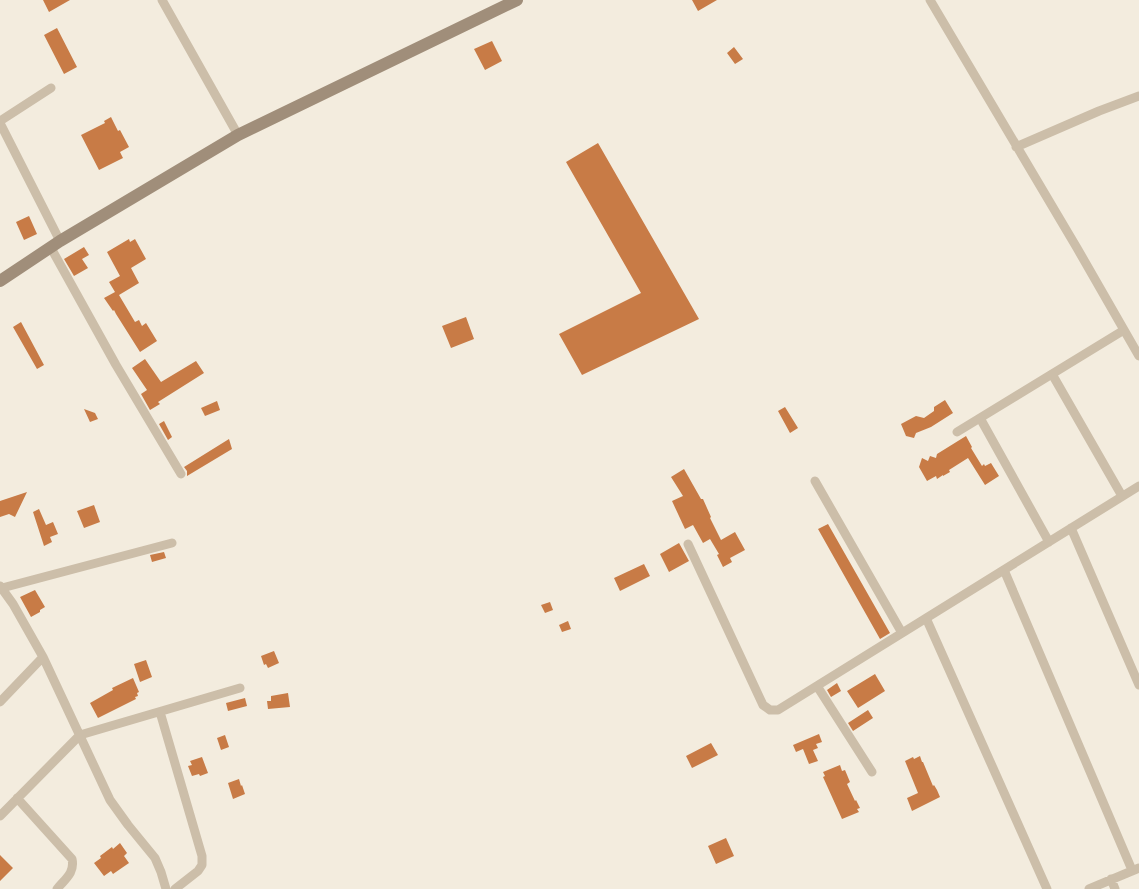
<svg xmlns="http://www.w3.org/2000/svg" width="1139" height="889" font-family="'Work Sans',sans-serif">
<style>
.building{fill:#c87b46}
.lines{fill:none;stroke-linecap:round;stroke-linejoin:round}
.minor{stroke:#ccbea9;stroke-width:9}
.secondary{stroke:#a08e7a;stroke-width:12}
</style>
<rect width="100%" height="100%" fill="#f3ecde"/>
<!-- building -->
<path class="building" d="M43,0H70L49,12Z
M692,0H717L698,11Z
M57,28L77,67L64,74L44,35Z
M492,41L502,61L485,70L474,49Z
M734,47L743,59L735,64L727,53Z
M111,117L118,131L120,130L129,147L120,152L123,158L99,170L81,135L105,123L104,121Z
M598,143L699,319L582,375L559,334L641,293L566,162Z
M29,216L37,234L24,240L16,222Z
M129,239L130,242L135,239L146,259L131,268L139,283L119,295L135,322L139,320L142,326L146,323L157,341L140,352L116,314L114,310L113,311L104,298L115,292L109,282L120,276L107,252Z
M84,247L89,255L82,259L88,268L74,276L64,259Z
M466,317L474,339L451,348L442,326Z
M21,322L44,365L37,369L13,327Z
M145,359L161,382L196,361L204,373L158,402L160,404L150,410L141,394L147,390L132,368Z
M945,400L953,413L931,427L916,433L914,438L906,436L901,424L916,416L924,418L934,411V407Z
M217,401L220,410L205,416L201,408Z
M785,407L798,428L790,433L778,411Z
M84,409L95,413L98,419L90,422Z
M164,421L172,437L168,440L159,424Z
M966,436L972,447L971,448L982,466L984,464L985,466L991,463L999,476L985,485L968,458L949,470L950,472L943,476V475L937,479L936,476L927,481L919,467L922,458L928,461L930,456L936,458L937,454Z
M229,439L232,449L187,476V471L184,467Z
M684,469L701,499H703L711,517L710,518L721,540L735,532L745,550L730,558L732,562L723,567L717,555L719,554L710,539L703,543L693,525L685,529L672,501L683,496L671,477Z
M27,492L15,517L9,514L0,517V501Z
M94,505L100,522L84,528L77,511Z
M39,509L46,525L53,522L58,534L50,537L52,542L44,546L33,512Z
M828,524L890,633L880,639L818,529Z
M679,543L689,561L669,572L660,554Z
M164,552L166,558L152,562L150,555Z
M644,564L650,576L620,591L614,578Z
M35,590L45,607L40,610V612L31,617L20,597Z
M550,602L553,610L545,613L541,605Z
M568,621L571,629L562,632L559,625Z
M274,651L279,663L268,668L266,664L264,665L261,656Z
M146,660L152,677L140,682L134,664Z
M875,674L885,691L858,708L847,691Z
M133,678L139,692L137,693L138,696L135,697L136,699L98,718L90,703L113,690L112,688Z
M837,683L841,691L831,697L827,690Z
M288,693L290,707L268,709L267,701H271V696Z
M245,698L247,706L228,711L226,703Z
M868,710L873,718L853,731L848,723Z
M819,734L822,742L816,744L818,748L813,750L818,761L809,764L803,749L796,752L793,745Z
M225,735L229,747L221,750L217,738Z
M711,743L718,755L692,768L686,756Z
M920,756L922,762H923L933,786L934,785L937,790L940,797L912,811L907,798L918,793L905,761L913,757L914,759Z
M202,757L208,773L200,776L199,774L192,776L188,766L192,765L190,761Z
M840,765L842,771L845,770L850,782L847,784L855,801L856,800L860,808L857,809L859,812L842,819L823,777L825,776L823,772Z
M239,779L241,786L242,785L245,794L233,799L228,783Z
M726,838L734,856L716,864L708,846Z
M120,843L127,853L124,856L129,863L113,874L111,871L104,876L94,863L101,858L100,856L112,847L113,849Z
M0,855L13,868L0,881Z"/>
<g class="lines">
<!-- minor -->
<path class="minor" d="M162,0L238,135
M930,0L1077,248L1139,356
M0,121L51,88
M0,123L60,241
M1016,147L1099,111L1139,96
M51,248L116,365L181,474
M1052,374L1122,496
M980,418L1049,542
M957,432L1124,330
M815,481L902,633
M1071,528L1139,685
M688,544L763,705L770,710H778L1139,486
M1004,570L1132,870
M0,586L13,604L43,657L110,800L128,825L155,858L161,872L166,889
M2,588L172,543
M926,618L1047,889
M817,686L872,772
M0,702L43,657
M160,712L202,856V865L198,871L175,889
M17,798L72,859C75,873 65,879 57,889
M0,816L80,735L240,688
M1111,879L1115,889
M1089,889L1139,868"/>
<!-- secondary -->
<path class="secondary" d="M0,281L60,241L238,135L517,0"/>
</g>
</svg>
